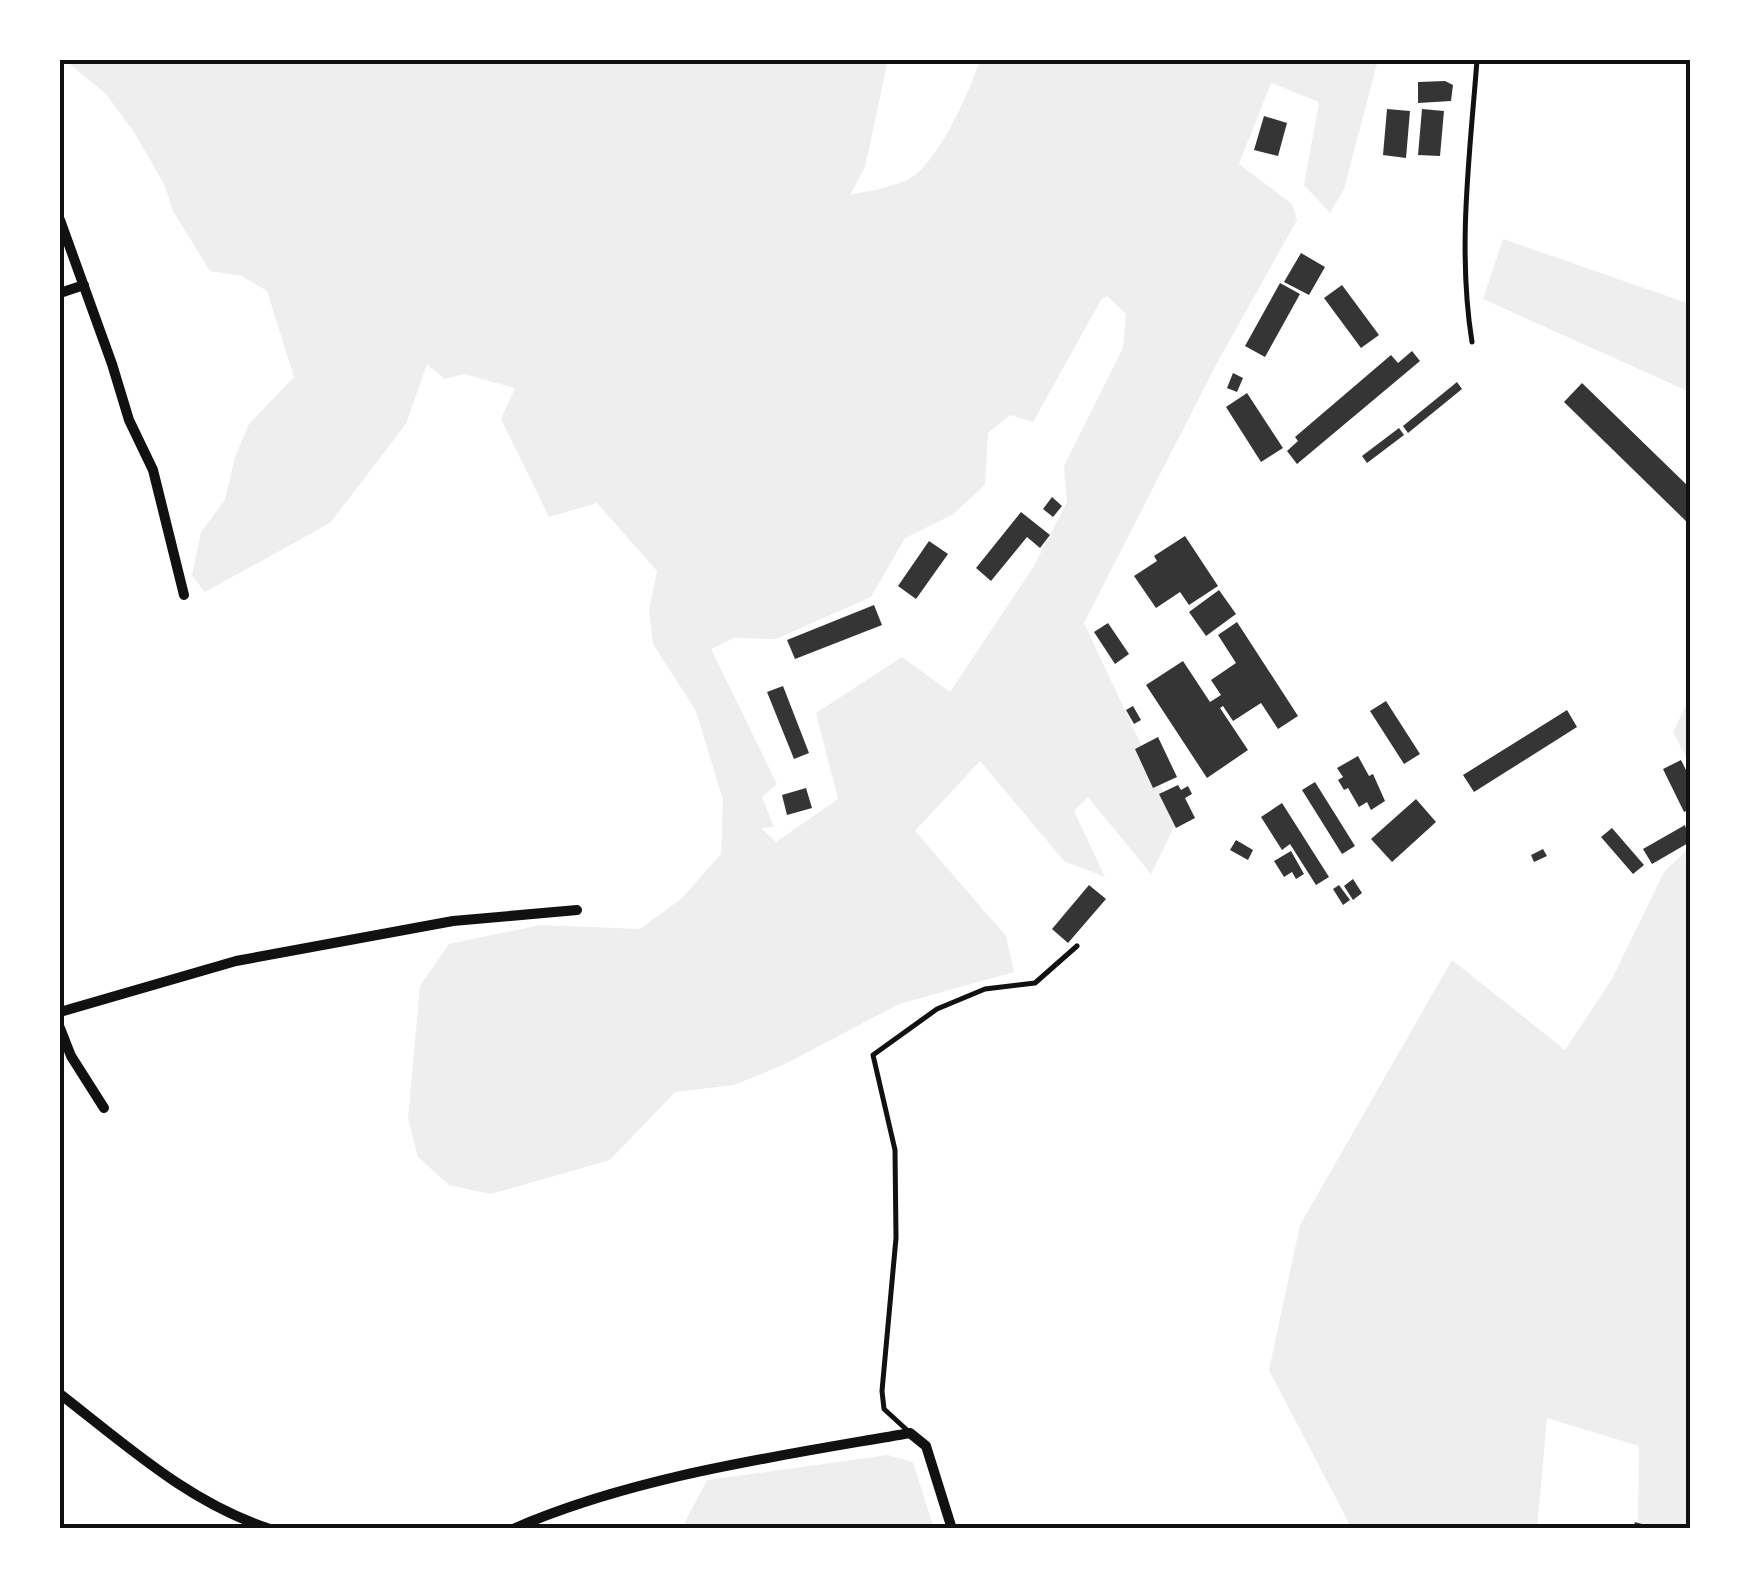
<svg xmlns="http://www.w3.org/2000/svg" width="1750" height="1589" font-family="'Golos Text',sans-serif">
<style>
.green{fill:#eee;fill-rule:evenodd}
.building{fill:#353535}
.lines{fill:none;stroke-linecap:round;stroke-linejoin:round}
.service{stroke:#111;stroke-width:5}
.minor{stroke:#111;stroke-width:10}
.neatline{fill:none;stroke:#111;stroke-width:4}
</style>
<rect width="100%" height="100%" fill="#fff"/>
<!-- green -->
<path class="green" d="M65,60H888L865,167L850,195C868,191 888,188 905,181C936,169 970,91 980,60H1378L1344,189L1330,213L1304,185L1319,102L1271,83L1239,164L1292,204L1297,220L1217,363L1084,623L1177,821L1151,874L1088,797L1074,811L1105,877L1064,861L980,761L915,831L1006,936L1014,972L899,1004L785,1064L734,1085L675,1092L610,1160L491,1194L449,1185L418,1157L408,1118L420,986L449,944L540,925L640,929L681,899L721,854L723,800L696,711L653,644L649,610L657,571L597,503L549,517L501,419L515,388L464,374L445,379L427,364L406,424L330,523L205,592L192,576L201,532L225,500L235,457L249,424L294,377L267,291L242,276L210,271L173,211L165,186L134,132L106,94ZM1107,296L1126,314L1123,348L1064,466L1067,502L1034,566L950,692L902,657L816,713L838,799L776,842L761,828L774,827L762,797L777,784L711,649L734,638L776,639L871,597L905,538L952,515L985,485L988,433L1010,415L1033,422L1101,300Z
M1503,239L1690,304V392L1483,299Z
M1690,697V765L1673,732Z
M1690,847V1529H1638L1639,1446L1547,1418L1537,1529H1352L1269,1370L1300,1225L1452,960L1565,1050L1612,979L1664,872Z
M888,1455L913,1462L934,1529H687L685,1522L707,1480Z"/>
<!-- building -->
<path class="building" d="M1445,81L1453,85L1451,101L1418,103V82Z
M1387,109L1410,111L1406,158L1383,155Z
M1422,109L1444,111L1440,156L1418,155Z
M1264,116L1287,123L1278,156L1254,150Z
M1301,253L1325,267L1309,295L1284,282Z
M1280,283L1300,294L1265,357L1245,346Z
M1342,285L1379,335L1361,348L1324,298Z
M1412,351L1420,361L1297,464L1287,451L1298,441L1295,437L1391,355L1398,363Z
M1233,373L1243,378L1237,392L1227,388Z
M1457,382L1462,389L1408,433L1403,426Z
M1582,383L1690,488V525L1564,402Z
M1247,393L1283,448L1261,462L1226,407Z
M1399,428L1404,435L1367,463L1362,456Z
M1052,497L1062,506L1053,517L1043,509Z
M1021,512L1050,535L1040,548L1027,537L991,581L976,568Z
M1185,536L1218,586L1189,605L1180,592L1156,608L1134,576L1157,561L1154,556Z
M929,541L948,554L916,599L898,586Z
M1219,590L1236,614L1206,636L1189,612Z
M874,605L882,625L795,659L787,640Z
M1237,622L1298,716L1278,729L1261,703L1233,721L1223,706L1220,708L1248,750L1207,778L1146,685L1183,661L1210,702L1221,695L1211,680L1236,663L1218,635Z
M1108,623L1129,654L1115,664L1094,632Z
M783,686L809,753L794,759L767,692Z
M1386,701L1420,754L1404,764L1370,711Z
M1133,706L1141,720L1134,724L1126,710Z
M1567,710L1577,727L1474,792L1463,775Z
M1158,737L1177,777L1153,788L1135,749Z
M1358,756L1369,776L1373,774L1385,801L1371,810L1367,802L1359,807L1348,788L1344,790L1338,780L1343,777L1337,768Z
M1681,760L1690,778V809L1684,812L1663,769Z
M1315,782L1355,846L1342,854L1302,790Z
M1178,785L1181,790L1188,786L1192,794L1185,798L1195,818L1176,828L1159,794Z
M806,788L812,808L787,815L782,795Z
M1416,799L1436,822L1392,862L1371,839Z
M1282,803L1329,877L1316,885L1290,844L1282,850L1261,817Z
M1685,825L1690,842L1652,864L1643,849Z
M1612,828L1644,865L1633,874L1601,837Z
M1236,840L1253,850L1248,860L1230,850Z
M1543,849L1547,856L1534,862L1531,855Z
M1291,851L1304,874L1296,879L1292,872L1284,877L1274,861Z
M1353,879L1362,893L1353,900L1344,886Z
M1089,885L1106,899L1068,943L1052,929Z
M1339,885L1350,900L1343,905L1333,889Z
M1635,1522L1656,1528V1529H1633Z"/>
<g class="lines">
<!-- service -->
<path class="service" d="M1472,342C1457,249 1470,153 1477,60
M908,1431L884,1409L882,1391L896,1238L895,1150L873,1055L937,1009L985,989L1035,983L1077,946"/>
<!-- minor -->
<path class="minor" d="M60,220L112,364L129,420L153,470L184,595
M60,293L84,285
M60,1012L236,961L453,921L577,910
M60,1028L71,1056L104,1108
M60,1394C126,1445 189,1503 270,1529
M513,1529C634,1476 779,1456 910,1433L926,1446L952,1529"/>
</g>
<!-- border -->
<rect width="1750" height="1589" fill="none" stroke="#ffffff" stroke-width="125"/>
<rect x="62" y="62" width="1626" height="1464" class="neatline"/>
</svg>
